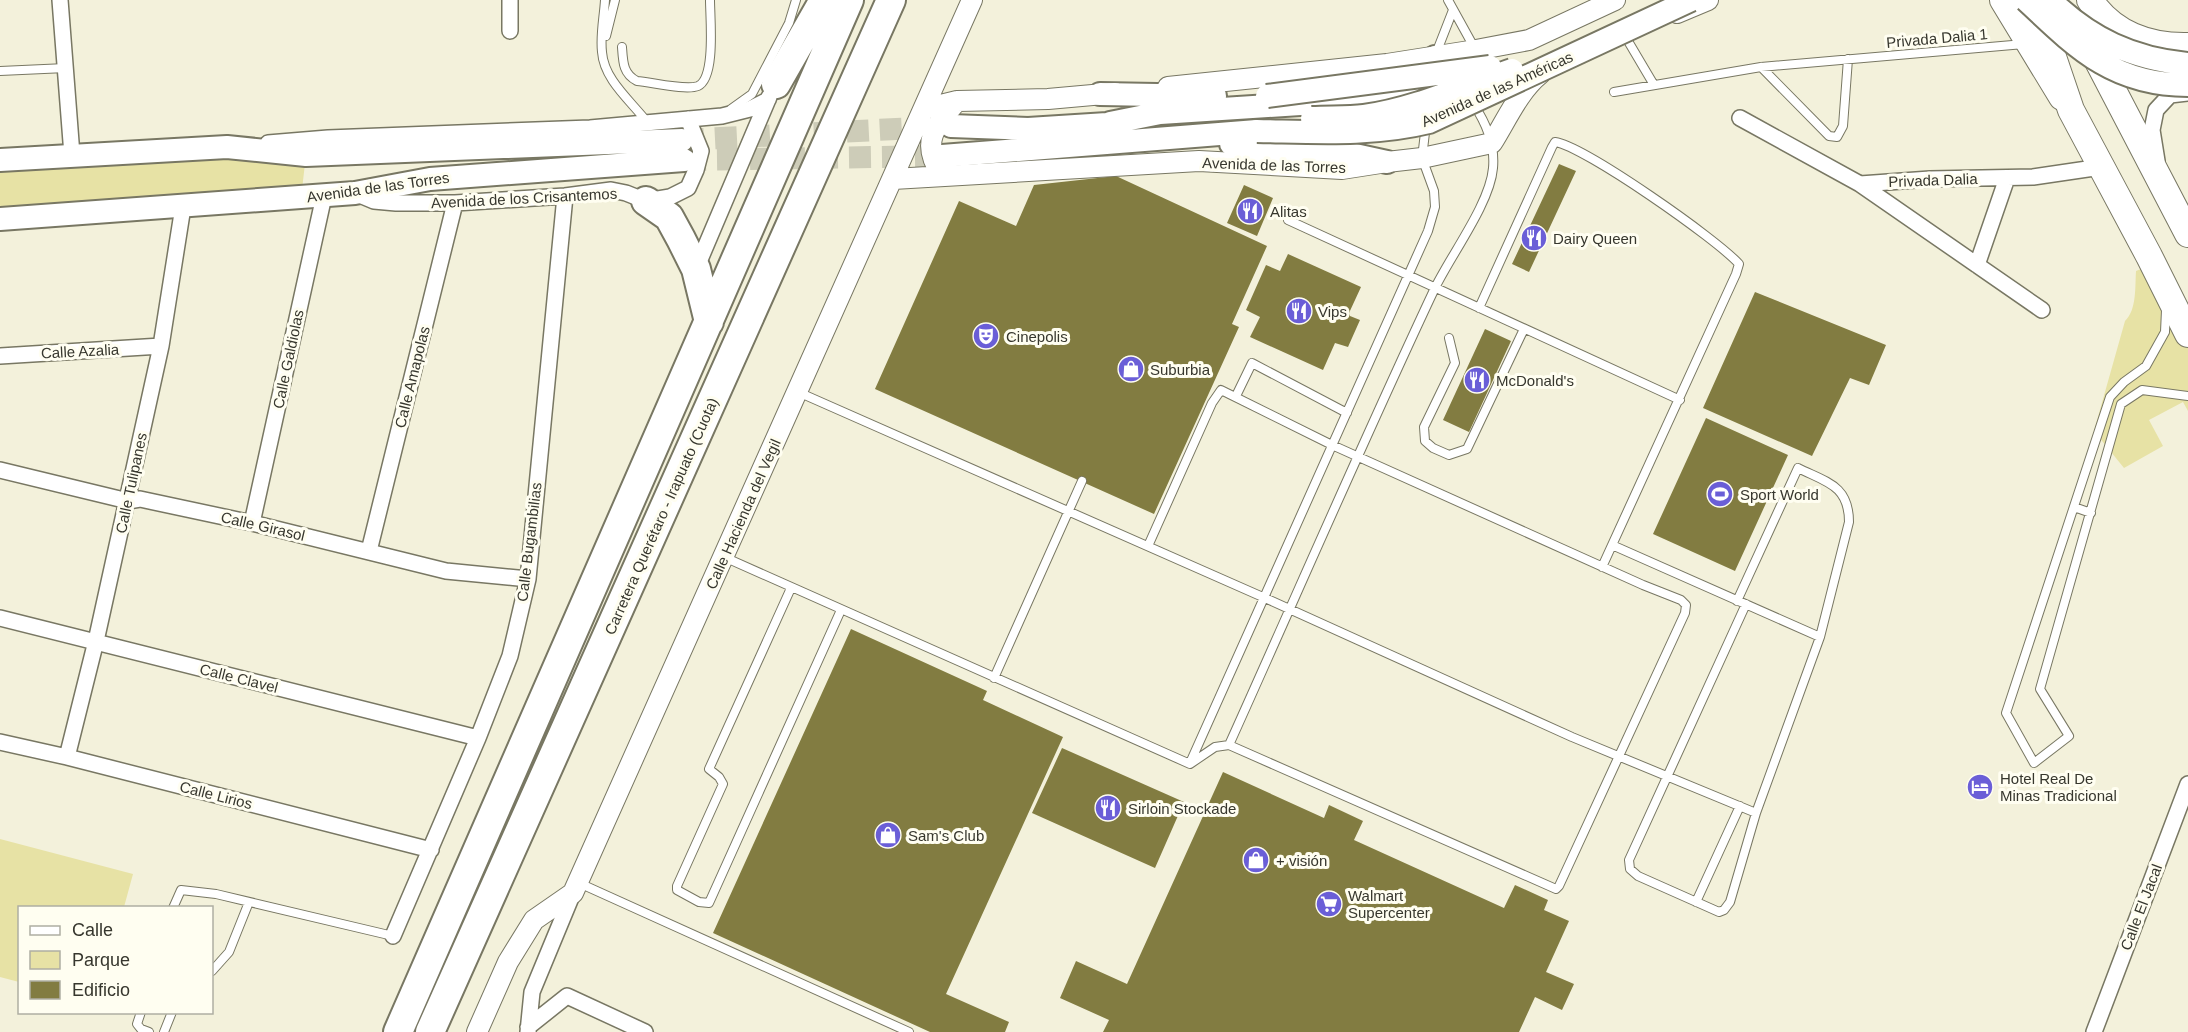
<svg xmlns="http://www.w3.org/2000/svg" width="2188" height="1032" font-family="Arial,sans-serif">
<style>
.green{fill:#e7e2a5}
.building{fill:#827c41}
.lines{fill:none;stroke-linecap:round;stroke-linejoin:round}
.secondary-tunnel{stroke:#cdccb8;stroke-width:22;stroke-dasharray:22 11;stroke-linecap:butt}
.service-casing{stroke:#787763;stroke-width:10}
.minor-casing{stroke:#787763;stroke-width:18}
.tertiary-casing{stroke:#787763;stroke-width:22}
.secondary-casing{stroke:#787763;stroke-width:26}
.primary-casing{stroke:#787763;stroke-width:28}
.trunk-casing{stroke:#787763;stroke-width:28}
.motorway-casing{stroke:#787763;stroke-width:32}
.service{stroke:#fff;stroke-width:8}
.minor{stroke:#fff;stroke-width:15}
.tertiary{stroke:#fff;stroke-width:20}
.secondary{stroke:#fff;stroke-width:22}
.primary{stroke:#fff;stroke-width:26}
.trunk{stroke:#fff;stroke-width:26}
.motorway{stroke:#fff;stroke-width:28}
.secondary-bridge-casing{stroke:#787763;stroke-width:26;stroke-linecap:butt}
.secondary-bridge{stroke:#fff;stroke-width:22}
.labels{text-anchor:middle;dominant-baseline:central;stroke-width:6;stroke-linejoin:round;paint-order:stroke}
.street-label{font-size:15px;fill:#37372e;stroke:#fffef1}
.poi-label{font-size:15px;fill:#37372e;stroke:#fffef1;text-anchor:start}
</style>
<rect width="100%" height="100%" fill="#f3f1db"/>
<!-- green -->
<path class="green" d="M306,155L301,198L0,219V160Z
M2153,264L2188,336V411L2183,402L2149,420L2163,446L2124,468L2094,431L2125,321C2137,310 2135,286 2136,271Z
M0,839L133,874L124,907L20,908L19,982L0,977Z"/>
<!-- building -->
<path class="building" d="M1559,164L1576,171L1529,272L1512,264Z
M1116,176L1267,246L1232,324L1239,327L1154,514L875,389L959,201L1016,226L1034,185Z
M1244,185L1273,198L1257,236L1227,223Z
M1288,254L1361,287L1349,313L1350,316L1360,320L1348,347L1335,343L1323,370L1250,337L1260,317L1246,310L1266,265L1280,271Z
M1755,292L1886,345L1869,385L1850,378L1812,456L1703,408Z
M1485,329L1511,341L1469,432L1443,420Z
M1706,418L1788,455L1735,571L1653,534Z
M851,629L987,691L983,700L1063,737L946,994L1009,1022L1005,1032H930L713,933Z
M1062,748L1184,802L1155,868L1032,813Z
M1223,772L1324,818L1329,805L1363,821L1354,840L1504,908L1515,885L1548,900L1544,910L1569,921L1546,972L1574,984L1562,1010L1535,997L1519,1032H1103L1109,1020L1060,998L1076,961L1127,984Z"/>
<g class="lines">
<!-- secondary-tunnel -->
<path class="secondary-tunnel" d="M682,140L935,127
M684,160L942,156"/>
<defs>
<path id="service" d="M605,0C604,17 600,35 602,52C604,80 631,101 647,122
M1448,0L1475,49
M606,36L615,0
M1625,36L1654,85
M622,47C623,62 623,74 637,81C651,82 686,91 698,86C716,78 710,18 710,0
M1435,56L1453,10
M1761,67L1829,136L1837,137L1843,126L1848,59
M0,71L66,68
M1614,92L1761,67L2024,44
M731,109L752,94L789,23L796,0
M1288,220L1680,400
M1479,308L1552,147L1555,142C1584,146 1718,240 1739,264L1736,274L1602,567
M2166,310L2165,332L2146,366L2124,382L2110,397L2006,713L2034,763L2069,736L2040,689L2121,404L2142,390L2188,396
M1449,338L1455,363L1424,427L1425,441L1433,448L1449,455L1467,449L1524,329
M798,392L1265,598L1572,737L1756,813
M1236,396L1252,363L1347,413
M2074,507L2091,513
M1612,545L1820,637
M1148,546L1212,403L1221,390L1332,445L1643,585L1681,600L1686,605L1685,613L1559,886L1556,889L1229,745
M724,557L1190,764L1215,747L1229,745C1297,594 1363,441 1434,290C1450,256 1490,204 1493,168C1495,146 1486,123 1474,105
M791,588L709,769L719,777L723,784L677,886V890L699,902L709,903L841,610
M1737,601L1798,468C1826,482 1849,485 1849,522L1820,637L1756,813L1730,902L1724,910L1719,912L1638,876L1630,869L1629,860L1746,604
M994,678L1082,481
M1190,763L1428,231L1435,207L1434,191L1422,158L1426,124
M579,883L909,1032
M1696,902L1740,806
M173,908L181,890L216,894L393,936
M212,971L229,952L249,902
M141,1012L137,1024L141,1029L149,1032
M164,1032L172,1012"/>
<path id="minor" d="M60,0L72,155
M510,31V0
M1740,118L1860,184L2042,310
M268,143L328,138L590,128L722,116L750,109L768,100
M2157,161L2152,130L2156,110L2170,95L2188,93
M1860,184L1930,179L2033,177L2101,167
M355,193L374,201L396,203H455L565,196L611,190L626,193L646,201L670,197L688,188L696,170L701,151L688,119
M1977,265L2007,178
M696,269L769,97
M0,356L161,346
M0,470L128,501L140,499L252,523L446,571L528,579
M252,523L324,196
M369,551L455,203
M0,618L478,738
M0,742L67,757L431,850
M67,757L96,641L161,346L183,207
M393,936L478,738L510,656L528,579L565,196
M528,1027L567,996L645,1032
M528,1032L532,992L573,893
M2094,1032L2188,784"/>
<path id="tertiary" d="M1677,13L1708,0
M1168,87L1387,64L1476,50L1529,40L1615,0
M924,109L957,101L1048,99L1115,93
M942,175C920,143 934,127 957,101
M893,179L1199,161L1342,169L1387,162L1422,158L1492,143C1507,119 1519,91 1540,74
M477,1032L508,962L534,920L573,893L972,0"/>
<path id="secondary" d="M1100,94L1215,96
M1110,123L1160,113L1378,99C1413,90 1415,87 1435,57
M951,126L1028,129L1123,123
M1231,144L1332,150L1387,162
M942,156L1257,131
M0,160L227,147L306,155L682,140
M0,219L355,193L430,179L684,160"/>
<path id="primary" d="M2003,0L2062,97
M2090,0C2112,34 2149,47 2188,46"/>
<path id="trunk" d="M2025,0L2052,54L2071,110L2149,256L2188,334
M2091,48L2188,234"/>
<path id="motorway" d="M776,84L824,0
M646,201L669,217L681,239L696,269L709,322
M398,1032L849,0
M430,1032L891,0"/>
</defs>
<!-- service casing -->
<use href="#service" class="service-casing"/>
<!-- minor casing -->
<use href="#minor" class="minor-casing"/>
<!-- tertiary casing -->
<use href="#tertiary" class="tertiary-casing"/>
<!-- secondary casing -->
<use href="#secondary" class="secondary-casing"/>
<!-- primary casing -->
<use href="#primary" class="primary-casing"/>
<!-- trunk casing -->
<use href="#trunk" class="trunk-casing"/>
<!-- motorway casing -->
<use href="#motorway" class="motorway-casing"/>
<!-- service -->
<use href="#service" class="service"/>
<!-- minor -->
<use href="#minor" class="minor"/>
<!-- tertiary -->
<use href="#tertiary" class="tertiary"/>
<!-- secondary -->
<use href="#secondary" class="secondary"/>
<!-- primary -->
<use href="#primary" class="primary"/>
<!-- trunk -->
<use href="#trunk" class="trunk"/>
<!-- motorway -->
<use href="#motorway" class="motorway"/>
<defs>
<path id="secondary-bridge" d="M2026,0C2077,48 2113,85 2188,85
M2050,0C2090,39 2133,59 2188,64
M1267,96L1490,67
M1312,118C1329,117 1347,118 1364,116C1415,109 1464,86 1512,70
M1257,131C1315,132 1372,136 1429,122L1691,0"/>
</defs>
<!-- secondary-bridge casing -->
<use href="#secondary-bridge" class="secondary-bridge-casing"/>
<!-- secondary-bridge -->
<use href="#secondary-bridge" class="secondary-bridge"/>
</g>
<!-- icons -->
<defs>
<symbol id="restaurant-disc" viewBox="-11 -11 22 22"><circle r="9.5" fill="#6a5ed7" stroke="#fffef1"/><path d="M-5-6h1v4h1v-4h1v4h1v-4h1v5L-1.5 .5V6h-2V.5L-5-1ZM5-6V6H3V1.5H1.5Q1.5-4 5-6Z" fill="#fff"/></symbol>
<symbol id="theatre-disc" viewBox="-11 -11 22 22"><circle r="9.5" fill="#6a5ed7" stroke="#fffef1"/><path d="M-5-5.5Q0-4 5-5.5V0Q5 5 0 6Q-5 5-5 0ZM-3.3-2.5H-1v1.5H-3.3ZM1-2.5H3.3v1.5H1ZM-2.8 1Q0 5.5 2.8 1Z" fill="#fff"/></symbol>
<symbol id="shop-disc" viewBox="-11 -11 22 22"><circle r="9.5" fill="#6a5ed7" stroke="#fffef1"/><path d="M-5-2.5h2.3a2.7 3.5 0 0 1 5.4 0H5L5.5 6h-11ZM-1.5-2.5h3a1.5 2.3 0 0 0-3 0Z" fill="#fff"/></symbol>
<symbol id="stadium-disc" viewBox="-11 -11 22 22"><circle r="9.5" fill="#6a5ed7" stroke="#fffef1"/><path d="M0-5a6.5 5 0 1 0 0 10a6.5 5 0 1 0 0-10ZM-3.5-1.8h7v3.6h-7Z" fill="#fff"/></symbol>
<symbol id="hotel-disc" viewBox="-11 -11 22 22"><circle r="9.5" fill="#6a5ed7" stroke="#fffef1"/><path d="M-6-4.5h1.5V1H6V5H4.5V3h-9V5H-6ZM-4 0a1.8 1.8 0 1 1 3.6 0ZM.5 0V-2.5h3Q6-2.5 6 0Z" fill="#fff"/></symbol>
<symbol id="supermarket-disc" viewBox="-11 -11 22 22"><circle r="9.5" fill="#6a5ed7" stroke="#fffef1"/><path d="M-6-5.5h2.5l.6 2H6L4.5 2H-2.5L-4.4-4H-6ZM-1.5 3.2a1.3 1.3 0 1 0 .1 0ZM3 3.2a1.3 1.3 0 1 0 .1 0Z" fill="#fff"/></symbol>
</defs>
<g fill-rule="evenodd">
<use href="#restaurant-disc" x="1235" y="196" width="30" height="30"/>
<use href="#restaurant-disc" x="1519" y="223" width="30" height="30"/>
<use href="#restaurant-disc" x="1284" y="296" width="30" height="30"/>
<use href="#theatre-disc" x="971" y="321" width="30" height="30"/>
<use href="#shop-disc" x="1116" y="354" width="30" height="30"/>
<use href="#restaurant-disc" x="1462" y="365" width="30" height="30"/>
<use href="#stadium-disc" x="1705" y="479" width="30" height="30"/>
<use href="#hotel-disc" x="1965" y="772" width="30" height="30"/>
<use href="#restaurant-disc" x="1093" y="793" width="30" height="30"/>
<use href="#shop-disc" x="873" y="820" width="30" height="30"/>
<use href="#shop-disc" x="1241" y="845" width="30" height="30"/>
<use href="#supermarket-disc" x="1314" y="889" width="30" height="30"/>
</g>
<g class="labels">
<!-- street labels -->
<g class="street-label">
<text transform="translate(1937 38) rotate(-5)">Privada Dalia 1</text>
<text transform="translate(1497 89) rotate(-24)">Avenida de las Américas</text>
<text transform="translate(1274 165) rotate(2)">Avenida de las Torres</text>
<text transform="translate(1933 180) rotate(-2)">Privada Dalia</text>
<text transform="translate(378 187) rotate(-8)">Avenida de las Torres</text>
<text transform="translate(524 198) rotate(-3)">Avenida de los Crisantemos</text>
<text transform="translate(80 351) rotate(-3)">Calle Azalia</text>
<text transform="translate(288 359) rotate(-78)">Calle Galdiolas</text>
<text transform="translate(412 377) rotate(-76)">Calle Amapolas</text>
<text transform="translate(131 483) rotate(-78)">Calle Tulipanes</text>
<text transform="translate(743 514) rotate(-66)">Calle Hacienda del Vegil</text>
<text transform="translate(661 516) rotate(-66)">Carretera Querétaro - Irapuato (Cuota)</text>
<text transform="translate(263 526) rotate(13)">Calle Girasol</text>
<text transform="translate(529 542) rotate(-83)">Calle Bugambilias</text>
<text transform="translate(239 678) rotate(14)">Calle Clavel</text>
<text transform="translate(216 795) rotate(14)">Calle Lirios</text>
<text transform="translate(2141 907) rotate(-69)">Calle El Jacal</text>
</g>
<!-- poi labels -->
<g class="poi-label">
<text x="1270" y="211">Alitas</text>
<text x="1553" y="238">Dairy Queen</text>
<text x="1318" y="311">Vips</text>
<text x="1006" y="336">Cinepolis</text>
<text x="1150" y="369">Suburbia</text>
<text x="1496" y="380">McDonald's</text>
<text x="1740" y="494">Sport World</text>
<text x="2000" y="778">Hotel Real De<tspan x="2000" dy="17">Minas Tradicional</tspan></text>
<text x="1128" y="808">Sirloin Stockade</text>
<text x="908" y="835">Sam's Club</text>
<text x="1276" y="860">+ visión</text>
<text x="1348" y="895">Walmart<tspan x="1348" dy="17">Supercenter</tspan></text>
</g>
</g>
<!-- legend -->
<rect x="18" y="906" width="195" height="108" fill="#fffef1" stroke="#afaea3" stroke-width="1.5"/>
<rect x="30" y="926" width="30" height="9" fill="#ffffff" stroke="#afaea3" stroke-width="1.5"/>
<text x="72" y="936" font-size="18" fill="#37372e">Calle</text>
<rect x="30" y="951" width="30" height="18" fill="#e7e2a5" stroke="#afaea3" stroke-width="1.5"/>
<text x="72" y="966" font-size="18" fill="#37372e">Parque</text>
<rect x="30" y="981" width="30" height="18" fill="#827c41" stroke="#afaea3" stroke-width="1.5"/>
<text x="72" y="996" font-size="18" fill="#37372e">Edificio</text>
</svg>
